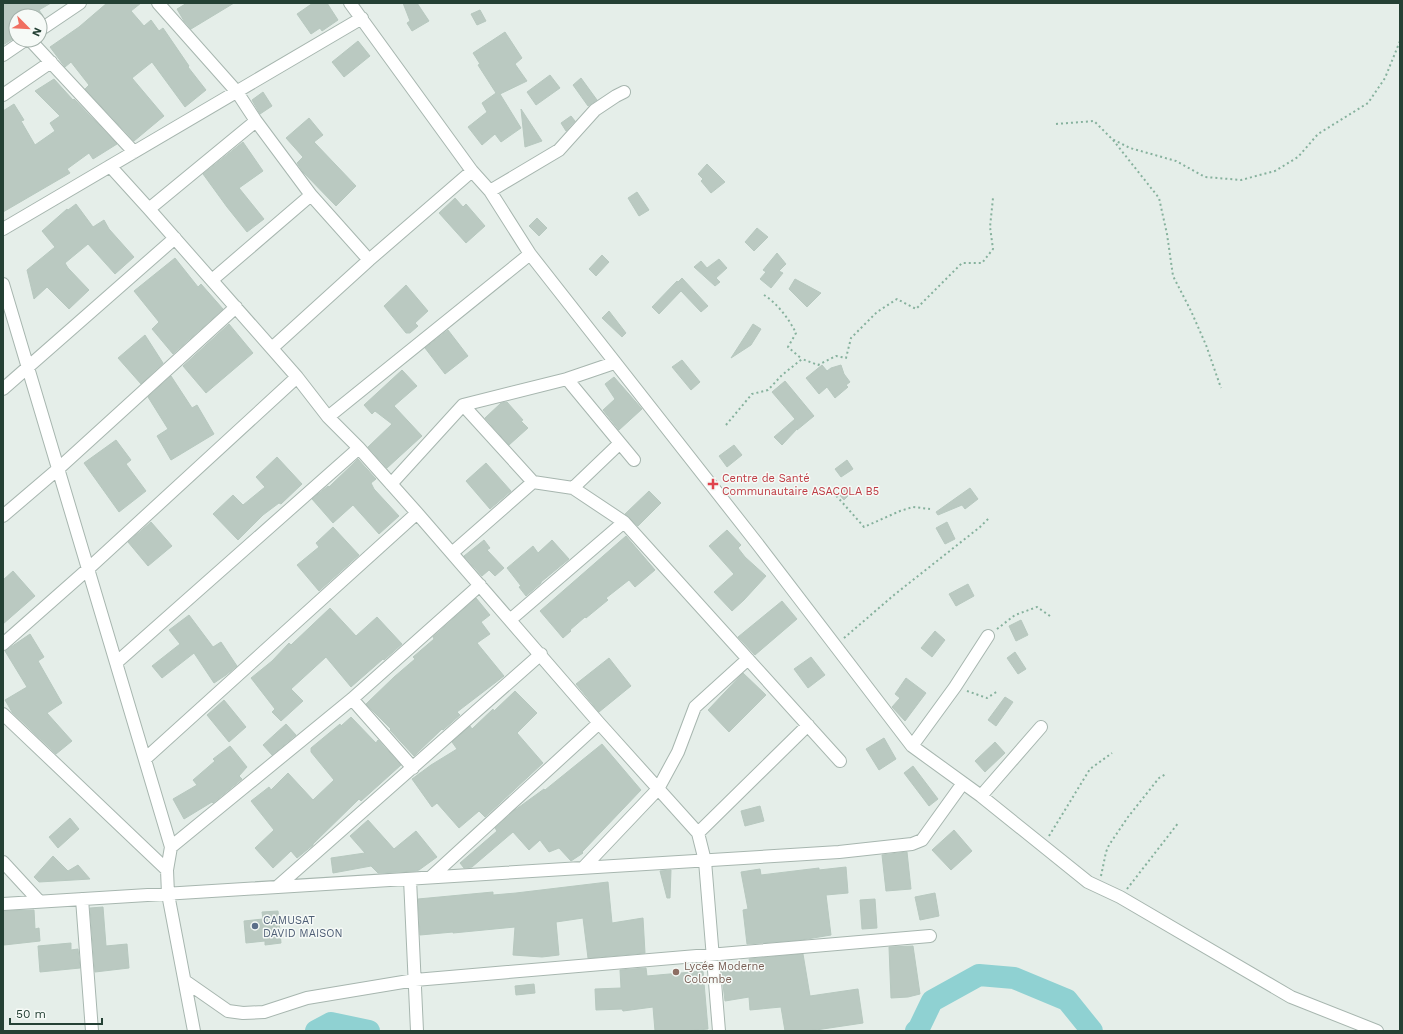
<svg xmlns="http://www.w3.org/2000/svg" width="1403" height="1034" font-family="'Work Sans',sans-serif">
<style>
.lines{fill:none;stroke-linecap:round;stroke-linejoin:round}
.canal{stroke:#8fd1d2;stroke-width:13}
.river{stroke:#8fd1d2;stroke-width:22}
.building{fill:#bac9c1;stroke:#b7c8bf}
.minor-casing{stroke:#a7b6af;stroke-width:14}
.path{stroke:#86b19d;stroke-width:2;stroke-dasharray:2 3;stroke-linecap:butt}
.minor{stroke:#fff;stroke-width:12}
.health-dot{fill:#e0444e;stroke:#f6faf7;stroke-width:1.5}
.service-dot{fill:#5c6f8a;stroke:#f6faf7;stroke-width:1.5}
.education-dot{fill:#8d6e63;stroke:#f6faf7;stroke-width:1.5}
.labels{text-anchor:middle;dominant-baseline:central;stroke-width:3;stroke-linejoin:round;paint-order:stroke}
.health-label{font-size:11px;fill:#be3a42;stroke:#f6faf7;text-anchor:start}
.service-label{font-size:11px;fill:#4e5e75;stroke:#f6faf7;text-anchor:start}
.education-label{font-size:11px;fill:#785e54;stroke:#f6faf7;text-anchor:start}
</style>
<rect width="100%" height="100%" fill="#e5eee9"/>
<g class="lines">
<!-- canal -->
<path class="canal" d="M343,1026L345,1031"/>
<!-- river -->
<path class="river" d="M316,1031L331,1023L369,1031
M916,1031L919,1028L932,1001L979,975L1014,978L1067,1000L1092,1031"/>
</g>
<!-- building -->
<path class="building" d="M3,3H51L39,10L43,16H16V37L3,45Z
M107,3H141L131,11L144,26L151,20L159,31L163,28L189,66L188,67L206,90L185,107L152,62L132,78L164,116L134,141L85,89L89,85L71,62L65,67L50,47L79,27Z
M187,3H234L191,29L184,21L177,9Z
M313,3H327L338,20L322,31L320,28L311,34L297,14Z
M403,3H417L429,21L412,31L407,23L410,21Z
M480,10L486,21L477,25L471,14Z
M505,32L522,58L515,64L527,81L500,94L521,128L501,142L495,134L482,145L468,127L487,112L482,103L496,93L478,65L480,64L473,53Z
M358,41L370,56L344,77L332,62Z
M550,75L560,88L536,105L527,92Z
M581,78L597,100L588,106L573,85Z
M54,79L73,100L74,99L117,144L93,159L89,153L67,169L70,173L3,212V111L14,104L24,120L21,121L35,145L55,131L50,123L60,116L35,91Z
M263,92L272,106L260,114L252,100Z
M521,109L542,141L525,147Z
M571,116L575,121L566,131L561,123Z
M309,118L323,135L314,142L356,186L336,206L303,172L297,163L303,157L286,138Z
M243,142L263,171L239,188L264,219L247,232L227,207L203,174Z
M707,164L725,182L711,193L701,181L703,179L698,174Z
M637,192L649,210L639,216L628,198Z
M455,198L463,207L466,204L485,226L466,243L439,213Z
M76,204L93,227L104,220L109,229L134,257L115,274L88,244L65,263L68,268L89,290L69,309L47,287L34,299L27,270L55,247L42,231L67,209L68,210Z
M537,218L547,228L539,236L529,226Z
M757,228L768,237L754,251L745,242Z
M777,253L786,264L779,271L783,273L771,288L760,279L766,272L763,270Z
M602,255L609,262L596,276L589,269Z
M175,258L198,287L201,284L223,309L173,354L152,329L159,322L134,291Z
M719,259L727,268L716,278L720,282L715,286L694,267L701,261L707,268Z
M682,278L708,306L701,312L681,291L659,314L652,307L677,281L678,282Z
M795,279L821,293L807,307L789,289Z
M406,285L428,311L415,323L418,326L410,333H406L384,306Z
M609,311L626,333L622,337L602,318Z
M229,324L253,353L206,393L183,366Z
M753,324L761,329L751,345L731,358Z
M448,330L468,356L445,374L425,348Z
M145,335L163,363L141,384L118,358Z
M682,360L700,382L691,390L672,367Z
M822,365L827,371L831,368L841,365L844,374L850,382L846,385L848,387L835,398L827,387L819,394L806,378Z
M402,370L417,386L394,406L422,436L387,468L368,447L392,424L375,411L372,414L364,405Z
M171,376L192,408L197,405L214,434L171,460L157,436L168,429L148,397Z
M614,377L642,409L619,430L603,410L615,399L605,384Z
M785,381L814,416L797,430V429L782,445L774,437L795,419L772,392Z
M507,402L523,420L521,421L528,428L509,445L485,418L501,403Z
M116,440L131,460L126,464L146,491L119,512L84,463Z
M734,445L742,455L727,467L719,456Z
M277,457L302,484L281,504L279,503L263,515L238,540L213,514L233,495L243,505L265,487L256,477Z
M358,459L376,479L371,483L374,489L399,516L379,534L353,505L333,523L312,499L328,486L329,487Z
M847,460L853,469L841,477L835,469Z
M486,463L511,491L490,509L466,481Z
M845,486L851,493L844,500L838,493Z
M970,488L978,499L965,509L962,505L938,515L936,512Z
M649,491L661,503L638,526L625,514Z
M151,522L172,546L148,566L128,542Z
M947,522L955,539L945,544L936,528Z
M333,527L359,555L319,591L297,565L319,547L316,543Z
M727,530L741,545L738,548L745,557L766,576L744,600L732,611L714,592L734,574L709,546Z
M626,536L655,570L635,587L629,580L606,598L608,600L586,618L585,617L570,630L571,631L563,638L540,611Z
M484,540L490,548L487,550L504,568L495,576L489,570L482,576L464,556Z
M552,540L569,559L541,582V583L526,596L519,587L521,586L507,568L533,546L538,553Z
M13,571L35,596L3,624V580Z
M968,584L974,596L956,606L949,594Z
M476,598L490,615L481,622L490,634L477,643L504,676L457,712L460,715L443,730L442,729L414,756L390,730L391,729L366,704L394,677L415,659L413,657L434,639L433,637Z
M782,601L797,619L755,655L738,637Z
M330,608L356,636L377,617L402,644L384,660L383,659L351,687L326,657L291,689L303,701L281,721L272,712L275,709L251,678L272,661L289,643L291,645Z
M189,615L213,647L221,642L237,666L226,675L214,683L194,653L162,678L152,666L180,644L169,630Z
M1021,620L1028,635L1016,641L1009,626Z
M935,631L945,640L932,657L921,648Z
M30,634L44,657L38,661L62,703L47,713L72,741L56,754L12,712L5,700L27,687L5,651Z
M1015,652L1026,669L1018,674L1007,658Z
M811,657L825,675L808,688L794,669Z
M609,658L631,686L599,712L576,684Z
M743,673L766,695L729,732L708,710Z
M906,678L926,693L905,721L892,707L900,698L895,694Z
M515,691L537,713L517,733L543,763L485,817L479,811L459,828L437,803L432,807L412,779L431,765L457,749L452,742L470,726L472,729L493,709L494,711Z
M1005,697L1013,702L996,726L988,720Z
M224,700L246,727L229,742L207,715Z
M351,717L376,743L378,740L401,765L361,801L359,799L313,844V845L297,858L291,851L273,868L255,848L274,830L251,801L269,787L271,790L288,773L313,800L334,780L311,752V748L340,724L341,726Z
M286,724L296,735L272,755L263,745Z
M884,738L896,759L879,770L866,749Z
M995,742L1005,753L985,772L975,761Z
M602,744L641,790L582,852L583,853L571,861L559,848L549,852L540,840L529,850L513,832L472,867L464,868L460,863L497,831L495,828L515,810L544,789L545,790Z
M230,746L247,767L239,776L242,779L213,803L212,802L184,819L173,799L197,785L193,780L215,761L213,759Z
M913,766L938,799L929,806L904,773Z
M760,806L764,821L745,826L741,811Z
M70,818L79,829L58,848L49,837Z
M368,820L394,849L416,831L437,857L419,870L415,871L378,873L371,866L333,873L331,858L365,853L350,836Z
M954,830L972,851L951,870L932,850Z
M907,852L911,889L886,891L882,855Z
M53,856L68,871L78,865L90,879L39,882L34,877Z
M846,867L848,893L826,895L831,935L801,940L747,944L743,910L748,909L741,872L760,869L761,875L819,868V870Z
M671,870L670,898H667L660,871Z
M608,882L612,923L643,918L645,953L588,958L583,918L556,922L559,955L542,957L513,955L515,927L453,933V932L420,935L418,899L493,892V895L516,893Z
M935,893L939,916L920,920L915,897Z
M875,899L877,928L862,929L860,900Z
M103,907L106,946L127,944L129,968L95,972L90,908Z
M34,910L35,929L39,928L40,941L4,945L3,911Z
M278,911L281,943L265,945V941L246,943L244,921L263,919L262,912Z
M71,943V950L78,949L80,968L40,972L38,946Z
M913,946L920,994L908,997L891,998L889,947Z
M803,954L810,996L858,989L863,1023L809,1031H785L781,1007L750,1010L749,997L725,1001L721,968L750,963L749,959Z
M646,968L647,976L703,971L708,1029L689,1031H655L653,1007L623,1011L622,1009L596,1010L595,989L621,988L620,970Z
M534,984L535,993L516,995L515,986Z"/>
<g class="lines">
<defs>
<path id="minor" d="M158,3L237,92L256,121L311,195L369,260
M350,3L472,171L490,191L530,254L756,542L912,746L981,796L1088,882L1120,897L1291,997L1377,1031
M40,30L80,3
M30,40L134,152
M3,55L25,40
M3,95L51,62
M110,166L149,209L297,377L328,417L359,448L417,513L599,723L698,833L705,861L719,1031
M490,191L559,150L595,110L616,96L624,92
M149,209L256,121
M3,229L362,18
M212,280L311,195
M3,284L171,847
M272,348L369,260L472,171
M567,379L634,460
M3,389L175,238
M463,405L533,482L573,488L619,444
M328,417L530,254
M391,484L463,405L567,379L614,363
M573,488L624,522L840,761
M3,516L58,469L236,307
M452,553L533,482
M510,620L624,522
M3,644L88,569L297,377
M116,663L359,448
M352,699L413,768
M3,714L167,870L168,894L194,1031
M912,746L955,687L988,636
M145,759L417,513
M981,796L1041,727
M698,833L808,725
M3,862L39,901
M583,868L658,789L678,752L695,707L748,659
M167,870L171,847L352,699L480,585
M431,877L599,723
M410,879L417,1031
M277,887L541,654
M82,899L92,1031
M3,904L839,852L912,844L922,840L963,783
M185,981L228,1011L243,1013L264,1012L307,998L415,980L930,936"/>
</defs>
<!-- minor casing -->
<use href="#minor" class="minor-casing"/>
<!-- path -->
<path class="path" d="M1056,124L1094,121L1112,139L1130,148L1176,161L1205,177L1241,180L1275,171L1298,157L1318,134L1368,103L1385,78L1400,41
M1113,140L1159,198L1167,234L1173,276L1191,311L1206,345L1221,388
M764,295C777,303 789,319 796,333L788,347L802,359
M726,425L752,394L768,390L782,375L802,359L818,365L836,356L846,358L851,338L877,312L897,299L916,309L962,263H982L993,249L990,227L993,198
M833,492L864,527L900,511L913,507L930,509
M997,629L1015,615L1037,607L1050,616
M844,638L894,595L980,527L989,518
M967,691L987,698L998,691
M1049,836L1090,769L1112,753
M1101,876L1106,852L1109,845L1128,817L1159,778L1166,774
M1127,889L1179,822"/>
<!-- minor -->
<use href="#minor" class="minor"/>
</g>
<!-- markers -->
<path class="health-dot" d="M711 478h4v4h4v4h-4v4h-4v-4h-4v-4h4z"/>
<circle class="service-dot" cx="255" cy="926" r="4"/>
<circle class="education-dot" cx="676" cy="972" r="4"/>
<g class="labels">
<!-- health labels -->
<g class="health-label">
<text x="722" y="478">Centre de Santé<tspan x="722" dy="13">Communautaire ASACOLA B5</tspan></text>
</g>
<!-- service labels -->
<g class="service-label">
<text x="263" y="920">CAMUSAT<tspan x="263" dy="13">DAVID MAISON</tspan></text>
</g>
<!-- education labels -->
<g class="education-label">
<text x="684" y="966">Lycée Moderne<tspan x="684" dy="13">Colombe</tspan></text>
</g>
</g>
<!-- border -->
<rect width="1403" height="1034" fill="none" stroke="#244034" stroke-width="8"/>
<!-- north arrow -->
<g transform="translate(28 28) rotate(114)"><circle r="19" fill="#f6faf7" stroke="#a2b0a9"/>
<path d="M0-3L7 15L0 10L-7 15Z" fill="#f06f61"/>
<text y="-6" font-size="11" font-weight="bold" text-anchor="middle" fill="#244034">N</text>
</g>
<!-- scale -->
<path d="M10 1018v6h92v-6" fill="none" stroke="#244034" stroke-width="2"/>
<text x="16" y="1018" font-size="12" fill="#244034" stroke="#f6faf7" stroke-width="3" paint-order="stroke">50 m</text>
</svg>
